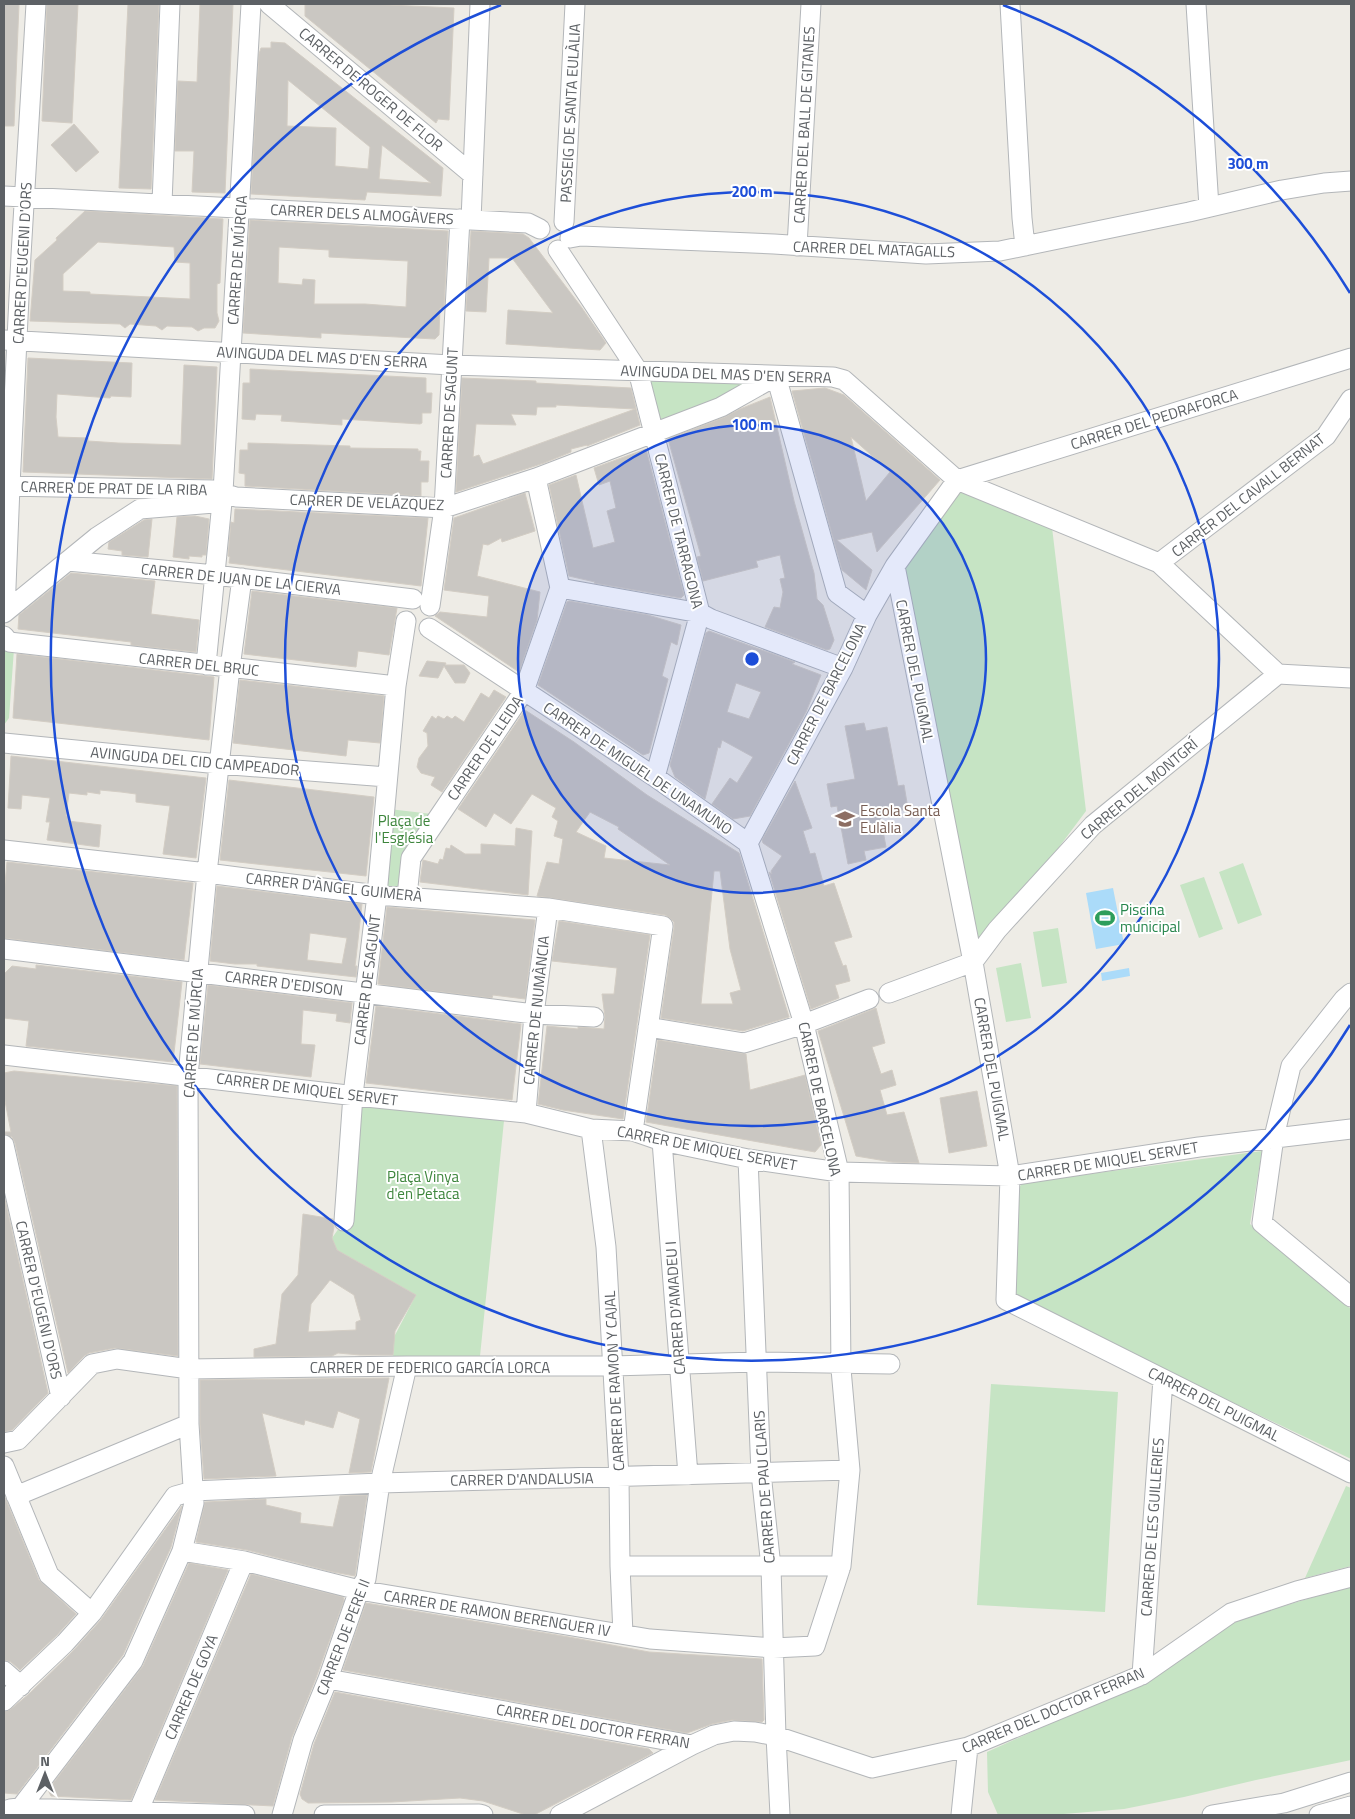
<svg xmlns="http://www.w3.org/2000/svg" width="1355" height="1819" font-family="'Titillium Web',sans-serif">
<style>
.green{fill:#c6e4c4}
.water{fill:#abdbf9}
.building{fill:#cac7c2;stroke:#d3cdc4;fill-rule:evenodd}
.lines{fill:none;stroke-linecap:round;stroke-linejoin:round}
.minor-casing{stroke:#b3b6b9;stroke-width:21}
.minor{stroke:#fff;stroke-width:19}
.ring{fill:none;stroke:#1d4ed8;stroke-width:2.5}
.labels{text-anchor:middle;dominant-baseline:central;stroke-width:4;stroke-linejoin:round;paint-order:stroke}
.street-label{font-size:15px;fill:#5d6165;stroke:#fff}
.education-label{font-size:15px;fill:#785e54;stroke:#fff;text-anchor:start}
.park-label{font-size:15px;fill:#3d853c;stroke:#fff}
.leisure-label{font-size:15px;fill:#27864d;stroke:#fff;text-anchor:start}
.centre{fill:#1d4ed8;stroke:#fff;stroke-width:2.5}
.ring-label{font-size:15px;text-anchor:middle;font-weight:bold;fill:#1d4ed8;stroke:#fff;stroke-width:4;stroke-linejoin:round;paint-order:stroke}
</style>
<rect width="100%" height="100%" fill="#eeece6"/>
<!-- green -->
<path class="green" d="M638,371L776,376L654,432Z
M957,480L1051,519L1086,811L973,962L895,567Z
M14,649L9,718L4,725V650Z
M389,809L432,814L402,890L382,887Z
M1243,863L1262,915L1238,924L1219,872Z
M1204,877L1223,929L1199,938L1180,885Z
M1058,928L1067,983L1042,987L1033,932Z
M1021,963L1031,1018L1006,1022L996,968Z
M356,1096L505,1111L479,1366L393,1358L394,1337L416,1295L337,1250L332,1238L344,1221Z
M1262,1151L1250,1224L1351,1309V1459L1012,1297L1017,1192L1022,1183Z
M991,1384L1118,1392L1105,1612L977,1605Z
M1346,1486L1351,1488V1566L1305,1578Z
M1351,1586V1760L1256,1780L1184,1797L1124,1809L1052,1815H998L988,1792L987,1752L1144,1681L1235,1618L1287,1605Z"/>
<!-- water -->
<path class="water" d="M1113,888L1124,944L1096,949L1086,893Z
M1129,968L1130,976L1102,981L1101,973Z"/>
<!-- building -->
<path class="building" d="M4,4H19L14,126H4Z
M47,4H78L72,123L42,121Z
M128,4H159L151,189L119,188Z
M200,4H233L225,193L192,192L194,151H175L178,81L197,82Z
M305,4H368L454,8L449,120L438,119L436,123L305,16Z
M271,42L285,43L443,168L441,196L367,192L365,200L251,194L259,54L261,48H271ZM288,80L370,147L368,169L335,166L336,128L287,126ZM382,145L431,183L379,179Z
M74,124L99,152L76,172L51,145Z
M85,211L223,219L220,283L217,284V313L219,321L215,328H204L198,331L192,327L167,326L162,330L156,326L130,324L125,328L120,324L30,321L35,260L57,240L56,238ZM98,242L174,247L175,262L190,263V299L90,294V292L63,291V274Z
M250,220L448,231L444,308H440L439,335L435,339L321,333V338L243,333ZM279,247L329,250V257L408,261L406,307L365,304H314L315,280L303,279L302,285L278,283Z
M471,231L523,234L529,238L582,308L606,343L600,350L506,344L508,310L553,313L512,258H489L486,312L466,311Z
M28,358L132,363L131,397L111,396L110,398L57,394L56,417L58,437L88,438V441L118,443L181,445L184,365L217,367L212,479L23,472Z
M250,369L426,378V393H432L431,413H422V423L420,424L342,419V425L281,421L282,415L256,414L255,420L242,419L243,383H250Z
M462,378L536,381V383L631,388L640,425L587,446V445L571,449V452L544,463L456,492ZM556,405L635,409L483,464L479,455L473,457L476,424L516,425L511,414L536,415L537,407H556Z
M825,388L844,395L940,480L877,552L872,532L837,540L872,570L866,590L842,570L792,391ZM851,437L890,472L866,501Z
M770,397L794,501L814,573L817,599L823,605L834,640L830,649L827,650L765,627L774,607L780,608L783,592L780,579L785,578L780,555L756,561L758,567L703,581L697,557L701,556L668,439L725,417L740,409Z
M248,443L350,446V448L418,449V451H421L420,461H429L428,482H421V496L245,486V474L239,473L240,450H248Z
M646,449L684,595L681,598L594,583L595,582L569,576L549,485L576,475L593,548L615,542L607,511L616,508L610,481L599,485L594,468Z
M525,493L535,531L502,542L501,538L488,545L483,544L477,576L540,592L537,620L519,672L435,616L440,612L487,617L489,596L444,590L454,518Z
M235,509L428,518L421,586L229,563L230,557L228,556L231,522L234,523Z
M195,516L209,519L206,555H202V557L189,556V559L173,557L177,517Z
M152,519L148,557L122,555V551L108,549L109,542L144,520Z
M71,573L155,581L151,614L199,620L196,652L131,645V642L18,629L19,615Z
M252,591L397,608L389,655L358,651L356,667L244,654Z
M569,601L648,615L681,625L677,645L671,642L662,676L668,679L649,753L643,755L538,685L567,602Z
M709,631L795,662L792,664L821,675L806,712L750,816L733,819L712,804L730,778L737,783L753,757L722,740L720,748L718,747L705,799L675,777L670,765L706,633ZM736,683L761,692L749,719L727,712Z
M17,654L214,677L209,740L13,718Z
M427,661L446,663L445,665H464L470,673L465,683H455L444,666L438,678L419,676Z
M240,680L384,696L380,743L348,740L346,756L233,743Z
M494,690L506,697L442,792L431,785L435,777L421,773L417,767L419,758L428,746L427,733L423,731L432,716L436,719L438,716L444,719L447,716L452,719L455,716L464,722L481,693L489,698Z
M525,710L574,742L647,795L739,853L789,1017L743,1031L661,1018L674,928V922L670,918L665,915L537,896L547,862L559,864L563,839L554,836L558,821L552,817L556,808L532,794L511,824L494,813L486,827L458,809ZM590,812L619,827L618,829L670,865L604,858L606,846L576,832ZM714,871H720L730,949L741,990L730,993L733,1004H701Z
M864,723L866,731L887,727L898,786L904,785L908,809L880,814L886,847L864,851L866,860L848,864L837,806L831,807L827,784L855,779L845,726Z
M11,756L206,778L196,858L163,854L170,806L136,802V794L121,792L100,790V794L87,792V795L69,793L66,816H69L68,821L101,825L99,847L47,840L50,822H46L50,798L22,795L21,809L8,808Z
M229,780L374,797L366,876L220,860Z
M795,781L812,828L803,831L810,854L815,853L824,886L834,883L852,937L834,942L843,966L846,965L850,981L835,985L839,998L811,1009L769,872L772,874L771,871L782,856L763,843L762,840Z
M516,828L532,831L528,895L420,882L423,860L438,864L440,859L443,860L446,848L450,849L451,845L465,854H481V844L516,846L515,845Z
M7,862L193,883L184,960L4,938V895Z
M217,886L362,904L356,958L355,966H357L356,977L257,966V964H235L210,961ZM310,933L347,938L342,964L307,960Z
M387,907L535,920L525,999L493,995L492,998L378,984Z
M559,921L650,935L623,1119L563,1110L538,1104L547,1026L578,1029V1027L604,1029L605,1017L602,994H614L617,968L552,961Z
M36,965L182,982L173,1062L26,1046L29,1021L4,1018V974L12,966L36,969Z
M208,985L352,1003L350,1023L336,1021L337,1014L303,1010L301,1044L315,1045L311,1077L200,1064Z
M376,1006L521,1024L512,1100L366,1083Z
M876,1008L885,1043L872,1047L881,1074L892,1070L896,1085L880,1090L887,1115L904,1112L919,1163L892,1162L856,1156L818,1031Z
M658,1040L746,1054L750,1090L805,1075L821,1145L815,1152L646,1122Z
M14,1071L177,1086L178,1356L115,1348L89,1353L84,1356L68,1373L15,1143L12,1137L4,1134V1132H11L4,1096V1073Z
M977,1091L987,1146L949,1153L940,1098Z
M4,1195L48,1393L12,1430L4,1432Z
M303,1214L333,1219L334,1227L332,1238L337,1250L416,1295L395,1331L393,1355H360L338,1353L332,1356L254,1357V1349L276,1344L282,1294L298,1275ZM330,1280L354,1295L361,1320L356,1322V1330L308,1332L311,1304Z
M389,1378L371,1472L349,1473L360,1419L338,1411L333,1428L305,1420L304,1425L262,1413L276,1476L204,1479L200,1424V1380Z
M4,1495L39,1580L76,1614L57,1635L20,1670L11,1662L4,1660Z
M367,1495L355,1576L333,1572L247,1550L196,1542L205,1502L266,1499V1505L301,1513L300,1523L333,1527L340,1496Z
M182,1506L171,1547L123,1655L17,1794L4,1793V1712L11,1709L29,1694L73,1651L100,1621Z
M189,1563L228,1570L131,1800L51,1796L48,1790L143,1666Z
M251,1574L343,1597L344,1600L316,1678L292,1737L273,1806L155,1800Z
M366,1603L569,1637L649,1652L762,1659L764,1720L762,1722L732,1720L712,1724L687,1733L343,1670Z
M335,1692L649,1749L653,1753L534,1815H526L483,1801L460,1798L392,1802L308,1803L302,1799L300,1794L314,1744Z"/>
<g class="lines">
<defs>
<path id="minor" d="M269,4L473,175
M1010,4L1022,218L1025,246
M1196,4L1209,207
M4,196L528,223L540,229
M162,203L170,4
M471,220L480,4
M564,222L575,4
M570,238L581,236L774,244L926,254L1000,251L1189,212L1282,190L1324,183L1351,181
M797,246L811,4
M558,250L638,371L700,613L655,777
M4,340L451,365L833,377L844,380L957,480L1159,563L1278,674L1351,678
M4,486L213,490L236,497L444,508L536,478L721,407L776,376L837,593L867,615
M68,561L215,575L413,599
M1159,563L1326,436L1351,399
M895,566L973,962L1010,1176L1006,1300L1351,1473
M560,588L700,613L711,619L843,668
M430,606L444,508L460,219
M5,612L10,486L21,255L36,4
M4,613L97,537L140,509L214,503L223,492
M429,628L655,777L748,843
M4,636L9,642L396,686
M206,665L223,492L251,4
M4,743L219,764L387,777
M4,850L207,873L377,895L548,908L663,926L633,1131
M407,896L411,858L524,691L560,588L536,478
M4,949L534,1014L594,1017
M973,962L997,930L1093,825L1278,674
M889,993L973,962
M1351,993L1344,999L1291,1066L1274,1137L1262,1223L1351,1297
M648,1027L744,1043L804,1024L869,999
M4,1055L356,1096L526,1113L591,1129L633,1131L662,1141L748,1159L839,1172L1010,1176L1199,1147L1351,1129
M526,1113L534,1014L548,908
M591,1129L606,1247L619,1477L620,1566L623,1634
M662,1141L688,1475
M4,1145L61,1397
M748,1159L761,1473L771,1567L776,1736L780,1815
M344,1221L353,1095L377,895L396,686L406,621
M4,1443L18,1440L92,1364L117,1359L189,1369L407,1366H612L757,1362L890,1364
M4,1466L49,1575L92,1613
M16,1496L189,1424
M182,1551L244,1561L359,1590L650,1639L773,1648L815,1646L841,1566L850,1470L841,1369L839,1172L804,1024L748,843L843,668L867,615L895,566L957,480L1351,358
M620,1566H841
M4,1671L21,1686
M1142,1675L1163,1379
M328,1679L692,1745L714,1735L734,1731L755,1732L776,1736L872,1768L968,1747L1142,1675L1231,1613L1297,1591L1351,1577
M4,1701L65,1643L92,1613L175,1496L193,1491L380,1483L850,1470
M10,1809L19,1808L245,1815
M138,1812L244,1561
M15,1815L133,1661L182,1551L194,1503L189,1424L188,1076L207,873L230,668L242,578
M282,1815L303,1740L328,1679L359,1590L366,1579L380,1483L407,1366
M324,1815L479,1814L483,1815
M560,1815L692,1745
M961,1815L968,1747
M1212,1815L1284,1803L1351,1782
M1319,1815L1351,1806"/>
</defs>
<!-- minor casing -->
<use href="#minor" class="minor-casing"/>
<!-- minor -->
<use href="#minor" class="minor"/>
</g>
<!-- distance rings -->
<circle cx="752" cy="659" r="234" fill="#1d4ed8" fill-opacity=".12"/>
<g class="ring">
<circle cx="752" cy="659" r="234"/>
<circle cx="752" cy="659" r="467"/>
<path d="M1350 1025A701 701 0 1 1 501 5M1003 5A701 701 0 0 1 1350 293"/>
</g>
<!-- icons -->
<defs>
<symbol id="school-bare" viewBox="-9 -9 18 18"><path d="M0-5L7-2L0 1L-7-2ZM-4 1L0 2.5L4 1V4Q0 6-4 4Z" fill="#8d6e63" stroke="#fff" stroke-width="2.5" paint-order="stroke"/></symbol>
<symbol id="stadium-bare" viewBox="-9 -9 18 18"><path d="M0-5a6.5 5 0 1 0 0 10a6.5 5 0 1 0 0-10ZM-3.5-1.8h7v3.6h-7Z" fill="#2e9e5b" stroke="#fff" stroke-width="2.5" paint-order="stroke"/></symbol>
</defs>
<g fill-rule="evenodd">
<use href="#school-bare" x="831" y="805" width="28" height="28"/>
<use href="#stadium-bare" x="1091" y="904" width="28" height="28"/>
</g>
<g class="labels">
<!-- street labels -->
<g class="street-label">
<text transform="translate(371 89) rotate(40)">CARRER DE ROGER DE FLOR</text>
<text transform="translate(570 113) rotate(-87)">PASSEIG DE SANTA EULÀLIA</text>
<text transform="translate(804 125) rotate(-87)">CARRER DEL BALL DE GITANES</text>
<text transform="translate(362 214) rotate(3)">CARRER DELS ALMOGÀVERS</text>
<text transform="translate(874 249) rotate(2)">CARRER DEL MATAGALLS</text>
<text transform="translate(237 260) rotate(-86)">CARRER DE MÚRCIA</text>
<text transform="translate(22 263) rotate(-87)">CARRER D'EUGENI D'ORS</text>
<text transform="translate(322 357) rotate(3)">AVINGUDA DEL MAS D'EN SERRA</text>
<text transform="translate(726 374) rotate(2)">AVINGUDA DEL MAS D'EN SERRA</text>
<text transform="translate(449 413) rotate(-87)">CARRER DE SAGUNT</text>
<text transform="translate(1154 419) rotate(-17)">CARRER DEL PEDRAFORCA</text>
<text transform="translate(114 488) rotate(1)">CARRER DE PRAT DE LA RIBA</text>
<text transform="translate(1248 495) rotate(-38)">CARRER DEL CAVALL BERNAT</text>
<text transform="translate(367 502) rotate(2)">CARRER DE VELÁZQUEZ</text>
<text transform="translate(679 531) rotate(76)">CARRER DE TARRAGONA</text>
<text transform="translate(241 579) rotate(6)">CARRER DE JUAN DE LA CIERVA</text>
<text transform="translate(199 664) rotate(6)">CARRER DEL BRUC</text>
<text transform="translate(915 671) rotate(79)">CARRER DEL PUIGMAL</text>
<text transform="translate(826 694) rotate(-63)">CARRER DE BARCELONA</text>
<text transform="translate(485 748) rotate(-56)">CARRER DE LLEIDA</text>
<text transform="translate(195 761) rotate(5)">AVINGUDA DEL CID CAMPEADOR</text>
<text transform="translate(638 768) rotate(34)">CARRER DE MIGUEL DE UNAMUNO</text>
<text transform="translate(1139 789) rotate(-40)">CARRER DEL MONTGRÍ</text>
<text transform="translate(334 887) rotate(6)">CARRER D'ÀNGEL GUIMERÀ</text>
<text transform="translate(367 980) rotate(-83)">CARRER DE SAGUNT</text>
<text transform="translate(284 983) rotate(7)">CARRER D'EDISON</text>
<text transform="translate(536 1010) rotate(-84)">CARRER DE NUMÀNCIA</text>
<text transform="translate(193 1033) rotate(-86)">CARRER DE MÚRCIA</text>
<text transform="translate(992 1069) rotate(80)">CARRER DEL PUIGMAL</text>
<text transform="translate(307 1089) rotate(7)">CARRER DE MIQUEL SERVET</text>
<text transform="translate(820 1099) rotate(78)">CARRER DE BARCELONA</text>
<text transform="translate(707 1148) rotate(11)">CARRER DE MIQUEL SERVET</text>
<text transform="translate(1108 1161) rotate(-9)">CARRER DE MIQUEL SERVET</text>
<text transform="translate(39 1300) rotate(77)">CARRER D'EUGENI D'ORS</text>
<text transform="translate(675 1308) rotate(-94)">CARRER D'AMADEU I</text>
<text x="430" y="1367">CARRER DE FEDERICO GARCÍA LORCA</text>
<text transform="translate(614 1381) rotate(-93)">CARRER DE RAMON Y CAJAL</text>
<text transform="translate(1214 1404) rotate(27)">CARRER DEL PUIGMAL</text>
<text transform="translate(522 1479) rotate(-1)">CARRER D'ANDALUSIA</text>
<text transform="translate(764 1487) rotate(-94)">CARRER DE PAU CLARIS</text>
<text transform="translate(1152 1527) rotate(-86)">CARRER DE LES GUILLERIES</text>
<text transform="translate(497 1613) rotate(9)">CARRER DE RAMON BERENGUER IV</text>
<text transform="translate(343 1637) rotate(-69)">CARRER DE PERE II</text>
<text transform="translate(191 1687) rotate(-67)">CARRER DE GOYA</text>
<text transform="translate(1053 1710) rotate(-23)">CARRER DEL DOCTOR FERRAN</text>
<text transform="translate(593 1726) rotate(10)">CARRER DEL DOCTOR FERRAN</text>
</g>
<!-- education labels -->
<g class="education-label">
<text x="860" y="810">Escola Santa<tspan x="860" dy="17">Eulàlia</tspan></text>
</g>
<!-- park labels -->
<g class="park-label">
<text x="404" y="820">Plaça de<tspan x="404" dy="17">l'Església</tspan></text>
<text x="423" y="1176">Plaça Vinya<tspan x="423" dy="17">d'en Petaca</tspan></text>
</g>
<!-- leisure labels -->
<g class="leisure-label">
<text x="1120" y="909">Piscina<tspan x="1120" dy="17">municipal</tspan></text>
</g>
</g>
<circle cx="752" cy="659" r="8" class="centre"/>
<g class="ring-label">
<text x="1248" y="169">300 m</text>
<text x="752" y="197">200 m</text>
<text x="752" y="430">100 m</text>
</g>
<!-- border -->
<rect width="1355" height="1819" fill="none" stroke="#5d6165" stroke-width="10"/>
<!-- north arrow -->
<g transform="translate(45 1774)" stroke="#ffffff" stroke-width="4" paint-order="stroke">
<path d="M0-4L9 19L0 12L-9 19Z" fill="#5d6165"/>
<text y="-8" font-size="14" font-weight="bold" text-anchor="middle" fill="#5d6165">N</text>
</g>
</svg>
